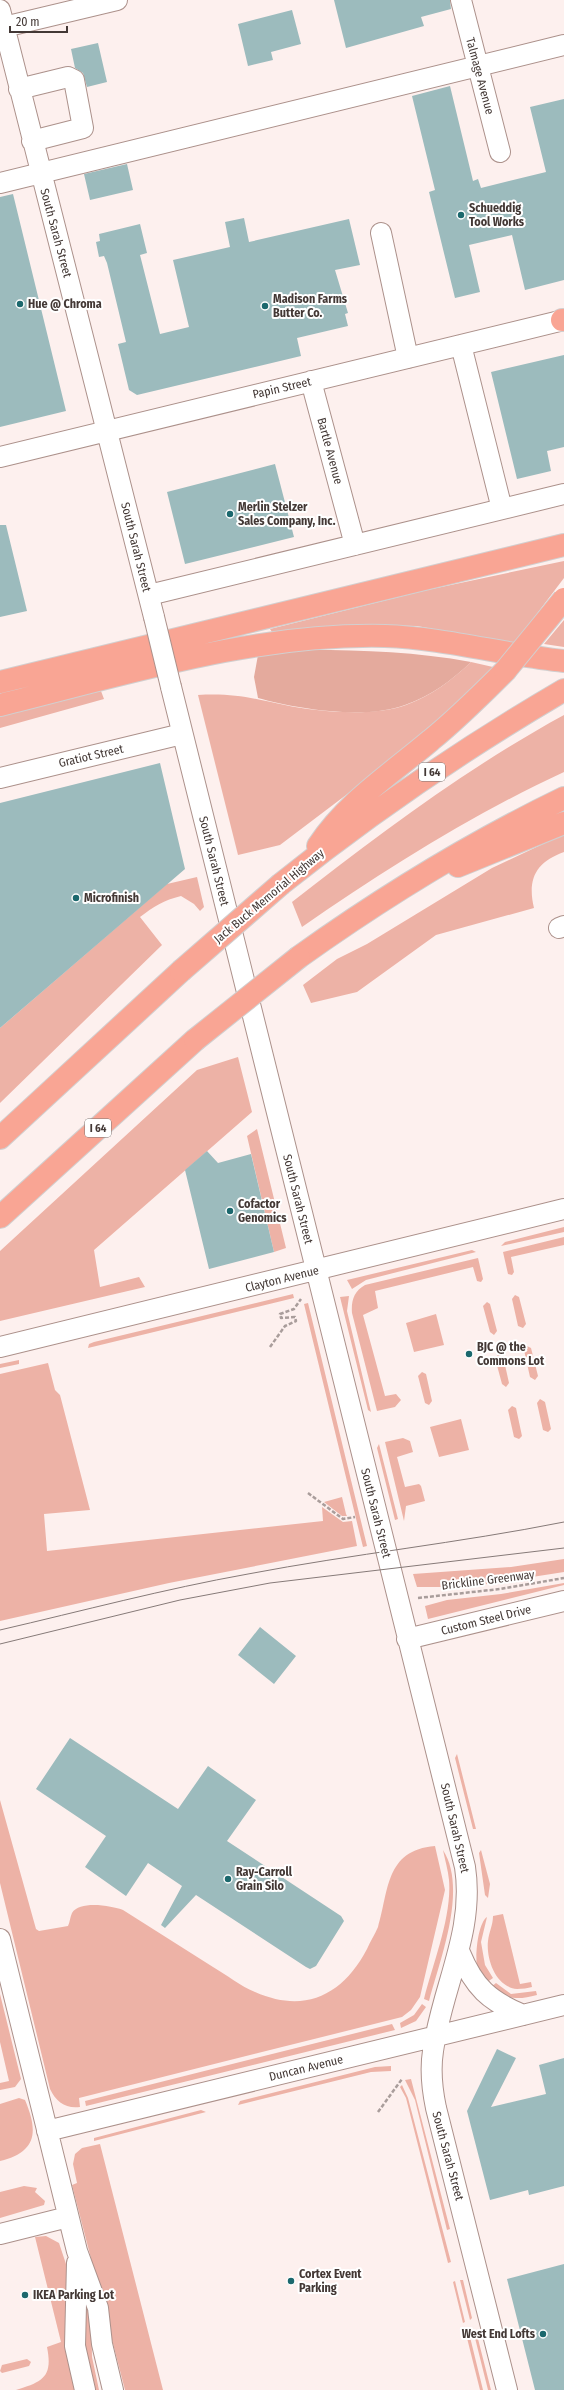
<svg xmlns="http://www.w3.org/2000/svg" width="564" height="2390" font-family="'Fira Sans Condensed',sans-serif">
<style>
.green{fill:#edb2a6}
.forest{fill:#e4aa9d}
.building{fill:#9cbbbd}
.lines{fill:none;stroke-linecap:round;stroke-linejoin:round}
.minor-casing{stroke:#ac918b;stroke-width:22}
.highway-casing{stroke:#d2cfcf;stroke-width:24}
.path{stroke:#a99d9b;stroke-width:2.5;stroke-dasharray:4 2;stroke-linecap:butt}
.minor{stroke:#fff;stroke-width:20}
.highway{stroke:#f9a594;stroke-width:22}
.tram{stroke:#867a78;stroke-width:1}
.minor-bridge-casing{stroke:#ac918b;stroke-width:22;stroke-linecap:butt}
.highway-bridge-casing{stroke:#d2cfcf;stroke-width:24;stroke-linecap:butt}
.minor-bridge{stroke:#fff;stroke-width:20}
.highway-bridge{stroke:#f9a594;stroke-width:22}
.poi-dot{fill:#1b686d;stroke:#fff;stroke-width:1.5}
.labels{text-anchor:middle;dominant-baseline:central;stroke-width:4;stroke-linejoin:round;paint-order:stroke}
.shield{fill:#fff;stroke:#7b7472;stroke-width:1}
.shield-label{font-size:11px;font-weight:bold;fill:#433835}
.street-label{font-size:12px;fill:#433835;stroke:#fff}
.poi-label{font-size:12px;font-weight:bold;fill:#433835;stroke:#fff;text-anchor:start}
</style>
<rect width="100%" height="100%" fill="#fdf0ee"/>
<!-- green -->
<path class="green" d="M564,561V578L514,644L417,626L366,625L272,632L270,629L427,590Z
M564,620V647L544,644Z
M471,662L493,667L457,705L391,761L280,845L238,855L198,695C233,693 252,698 285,705C316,712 376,717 406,705C431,696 452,680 471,662Z
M101,691L104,699L0,728V715Z
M564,715V772C471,815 386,869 302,927L292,902C379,834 467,768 564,715Z
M564,834V852C536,862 527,879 534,908L436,935L357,992L311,1003L303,985L337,959L367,944L492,868Z
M197,877L204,907L200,911L194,904L181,896C164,900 153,907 140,917L162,945L0,1103V1028L167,884Z
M238,1057L252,1112L94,1250L100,1287L139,1277L145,1287L0,1321V1251L197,1070Z
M257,1129L286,1248L274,1252L247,1136Z
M564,1227V1232L501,1246L505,1242Z
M564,1237V1245L511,1257L514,1272L512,1275L508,1274L503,1252Z
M472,1250L476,1252L366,1280L352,1289L347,1280Z
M478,1258L483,1279L481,1282L477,1281L473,1267L375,1291L378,1308L363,1315L385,1396L396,1394L401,1400L395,1407L377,1411L352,1313C351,1301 354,1291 365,1285Z
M293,1294L294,1298L88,1348L89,1344L94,1342Z
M515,1295L519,1297L526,1324L523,1328L518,1326L512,1299Z
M349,1296L347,1311L371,1412L368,1410L340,1297Z
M487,1302L490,1304L497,1331L494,1335L490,1332L483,1306Z
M308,1303L367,1546L363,1547L360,1535L304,1304Z
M436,1314L444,1345L414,1352L406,1323Z
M527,1346L531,1348L538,1376L535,1380L530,1377L524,1350Z
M499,1354L503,1356L509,1383L506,1387L502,1384L495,1358Z
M19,1360V1364L0,1368V1364Z
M48,1363L55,1390L60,1395L90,1510L44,1514L47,1551L323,1521L322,1507L343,1522L352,1521L357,1546L169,1583L0,1621V1374Z
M422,1372L426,1374L432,1401L429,1405L425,1403L418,1376Z
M540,1399L545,1402L551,1429L548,1432L543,1430L537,1403Z
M512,1406L516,1408L522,1436L519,1439L514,1437L508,1410Z
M461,1419L469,1450L439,1457L430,1427Z
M403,1438L410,1441L413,1452L397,1457L405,1487L419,1484L421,1486L425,1501L406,1506L404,1521L385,1442Z
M379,1444L398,1519L395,1520L377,1448Z
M342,1497L346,1514L347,1516H342L324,1502Z
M564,1559V1572L468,1587H417L413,1574L511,1567Z
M564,1583V1585L428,1619L425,1606L447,1600L501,1594Z
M457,1754L476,1829H473L455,1758Z
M0,1800L36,1929L39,1931L68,1926C70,1922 70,1917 72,1913C80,1900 112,1906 123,1910C153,1929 183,1948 213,1967C227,1975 240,1986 255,1992C305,2014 343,1995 367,1949C370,1942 375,1934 378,1927C389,1891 385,1850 435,1846L445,1890L420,1997L411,2010L402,2017L79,2098L80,2107C66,2109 56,2102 50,2089L0,1883Z
M443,1850C468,1889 440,1959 429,2001L424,1999C433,1963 452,1917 449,1880C448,1870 445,1860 443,1850Z
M481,1850L490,1884L488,1898L485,1895L479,1853Z
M503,1914L520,1984L531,1982L532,1987C528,1988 522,1989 517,1989C495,1987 486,1958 488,1941C489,1932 493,1925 493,1916Z
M487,1917L481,1942L485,1965L493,1978L486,1983C483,1977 479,1971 477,1966C475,1955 478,1923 487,1917Z
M496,1983L511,1994L536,1991L537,1995C518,2000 507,2000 491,1987Z
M0,1994L21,2079L15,2087L0,2090V2083L9,2081L0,2042Z
M422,2004L426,2007L416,2021L401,2028L400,2023L414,2015Z
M392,2024L395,2030L86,2106L85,2101Z
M391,2066V2071L371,2072L238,2105L240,2101L375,2067Z
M411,2079L450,2229L447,2230L415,2100L405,2080Z
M402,2085L408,2098L451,2262L448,2263L406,2098L400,2087Z
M19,2098L25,2100C39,2133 36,2152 0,2161V2104Z
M201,2110L206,2112L94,2141V2138Z
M100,2144L163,2390H125L72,2185L77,2183L73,2164L75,2154L82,2148Z
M24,2186L37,2188L35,2192L45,2201L44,2205L0,2218V2192Z
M46,2236L59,2243L69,2273L76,2390H16C43,2382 53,2377 47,2347L61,2342L35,2237Z
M460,2280H463L472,2318L470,2320Z
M455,2281L465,2322L463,2323L453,2282Z
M86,2292L91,2314L92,2357L99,2390H91L84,2360Z
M474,2334L477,2335L491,2390H488Z
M470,2337L483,2390H480L467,2338Z
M27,2359L31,2362L29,2366L2,2373L0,2371L2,2365Z"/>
<!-- forest -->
<path class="forest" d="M310,650C365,650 417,652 471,662C452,680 431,696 405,705C366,720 297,709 258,698L254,677L258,655Z"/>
<!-- building -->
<path class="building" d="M334,0H450L451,9L421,17L424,26L346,48Z
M292,10L301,44L271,52L273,60L248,66L238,24Z
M98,43L107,82L87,87L83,73L75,68L71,49Z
M450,86L473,181L478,179L481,188L546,172L530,107L564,99V280L525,290L512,235L469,245L480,292L455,298L429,192L435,190L412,96Z
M127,164L133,190L90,200L84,174Z
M13,194L66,411L0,427V197Z
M244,218L249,242L349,219L360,265L335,270L348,313L345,314L348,326L297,338L301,356L137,395L129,390L118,344L126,342L107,263L104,256L99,257L96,242L100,241L99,234L140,224L147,253L140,255L160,334L189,327L173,260L230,247L225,222Z
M564,355V447L547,451L551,471L517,479L491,372Z
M275,464L294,537L185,564L167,492Z
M0,525H6L27,611L0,617Z
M160,763L185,869L0,1028V803Z
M207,1151L218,1163L251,1154L274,1252L209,1269L185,1170Z
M260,1627L296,1656L274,1684L238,1655Z
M70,1738L178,1809L208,1766L256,1800L227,1841L341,1916L344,1921L316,1966L310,1969L306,1967L196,1895L165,1928L161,1925L182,1886L148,1863L126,1896L85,1867L106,1836L36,1789Z
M497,2049L516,2058L491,2107L546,2094L539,2065L564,2058V2186L529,2195L528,2190L490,2200L467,2111Z
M564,2264V2390H535L507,2279Z"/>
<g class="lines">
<defs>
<path id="minor" d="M461,0L500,152
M0,10L154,617
M4,27L117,0
M19,89L68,77L74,80L83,128L32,141
M0,183L564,45
M381,233L408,358
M461,345L502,509
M311,381L355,545
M0,457L564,320
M149,595L564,494
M171,687L465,1867C475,1932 442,1987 433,2051C430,2070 432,2089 436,2108L507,2390
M0,778L182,734
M559,928L564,926
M0,1347L564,1209
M407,1639L564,1601
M0,1939L77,2251L98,2308L102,2344L113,2390
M460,1953C474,1987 489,2001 523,2015
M47,2131L564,2005
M0,2234L68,2217
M77,2263L75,2346L85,2390"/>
<path id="highway" d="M562,320H564
M0,682L564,545
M0,705C126,674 254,633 385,636C445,638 504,655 564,661
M318,846C348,801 391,774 431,740C457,719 481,695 505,671
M458,866L564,823
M281,884C371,812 465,748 564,690
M299,957C383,897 471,843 564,798
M0,1138L181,971
M0,1217L195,1040"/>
</defs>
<!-- minor casing -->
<use href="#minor" class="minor-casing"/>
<!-- highway casing -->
<use href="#highway" class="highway-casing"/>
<!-- path -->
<path class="path" d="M270,1347L285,1326L296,1321L295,1317L281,1318L280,1314L294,1309L301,1299
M308,1493L343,1519L355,1517
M418,1598L500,1589L564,1578
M378,2112L402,2079"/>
<!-- minor -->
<use href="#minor" class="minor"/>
<!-- highway -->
<use href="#highway" class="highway"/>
<!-- tram -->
<path class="tram" d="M0,1630C82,1611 164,1589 248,1574C353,1554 459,1543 564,1522
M0,1644L180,1600L270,1583L564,1548"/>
<defs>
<path id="minor-bridge" d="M154,617L171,687"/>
<path id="highway-bridge" d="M505,671L564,599
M181,971L281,884
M195,1040L299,957"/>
</defs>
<!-- minor-bridge casing -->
<use href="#minor-bridge" class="minor-bridge-casing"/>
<!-- highway-bridge casing -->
<use href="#highway-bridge" class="highway-bridge-casing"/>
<!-- minor-bridge -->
<use href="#minor-bridge" class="minor-bridge"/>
<!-- highway-bridge -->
<use href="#highway-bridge" class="highway-bridge"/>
</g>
<!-- markers -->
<g class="poi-dot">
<circle cx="461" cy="215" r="4"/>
<circle cx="20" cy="304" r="4"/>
<circle cx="265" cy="306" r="4"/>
<circle cx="230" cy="514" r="4"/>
<circle cx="76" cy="898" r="4"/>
<circle cx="230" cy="1211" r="4"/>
<circle cx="469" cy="1354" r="4"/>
<circle cx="228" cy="1879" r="4"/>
<circle cx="291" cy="2281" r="4"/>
<circle cx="25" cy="2295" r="4"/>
<circle cx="543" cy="2334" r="4"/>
</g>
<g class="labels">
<!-- shield labels -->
<g class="shield">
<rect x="419" y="763" width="26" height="18" rx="3"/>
<rect x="85" y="1119" width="26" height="18" rx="3"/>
</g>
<g class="shield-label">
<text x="432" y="772">I 64</text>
<text x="98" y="1128">I 64</text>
</g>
<!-- street labels -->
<g class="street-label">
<text transform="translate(480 76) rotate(75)">Talmage Avenue</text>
<text transform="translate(56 233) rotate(75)">South Sarah Street</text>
<text transform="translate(282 388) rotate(-13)">Papin Street</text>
<text transform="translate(330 451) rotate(75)">Bartle Avenue</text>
<text transform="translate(136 547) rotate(76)">South Sarah Street</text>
<text transform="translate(91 756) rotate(-13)">Gratiot Street</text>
<text transform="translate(214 861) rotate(76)">South Sarah Street</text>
<text transform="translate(269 896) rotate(-40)">Jack Buck Memorial Highway</text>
<text transform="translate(298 1199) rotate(76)">South Sarah Street</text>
<text transform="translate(282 1279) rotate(-14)">Clayton Avenue</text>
<text transform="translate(376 1513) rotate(76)">South Sarah Street</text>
<text transform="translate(488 1580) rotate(-7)">Brickline Greenway</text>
<text transform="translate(486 1620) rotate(-14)">Custom Steel Drive</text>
<text transform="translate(455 1828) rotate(77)">South Sarah Street</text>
<text transform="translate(306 2068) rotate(-14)">Duncan Avenue</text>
<text transform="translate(448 2156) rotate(75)">South Sarah Street</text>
</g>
<!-- poi labels -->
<g class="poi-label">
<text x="469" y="208">Schueddig<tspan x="469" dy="14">Tool Works</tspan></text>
<text x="273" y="299">Madison Farms<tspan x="273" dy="14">Butter Co.</tspan></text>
<text x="28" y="304">Hue @ Chroma</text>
<text x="238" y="507">Merlin Stelzer<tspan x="238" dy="14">Sales Company, Inc.</tspan></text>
<text x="84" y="898">Microfinish</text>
<text x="238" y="1204">Cofactor<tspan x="238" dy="14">Genomics</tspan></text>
<text x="477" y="1347">BJC @ the<tspan x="477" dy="14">Commons Lot</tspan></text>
<text x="236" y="1872">Ray-Carroll<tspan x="236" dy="14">Grain Silo</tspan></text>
<text x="299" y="2274">Cortex Event<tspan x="299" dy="14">Parking</tspan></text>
<text x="33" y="2295">IKEA Parking Lot</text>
<text x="535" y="2334" text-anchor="end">West End Lofts</text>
</g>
</g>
<!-- scale -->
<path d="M10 26v6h57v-6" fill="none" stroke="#433835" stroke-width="2"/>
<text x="16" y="26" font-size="12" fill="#433835" stroke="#ffffff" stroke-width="3" paint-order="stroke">20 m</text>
</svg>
